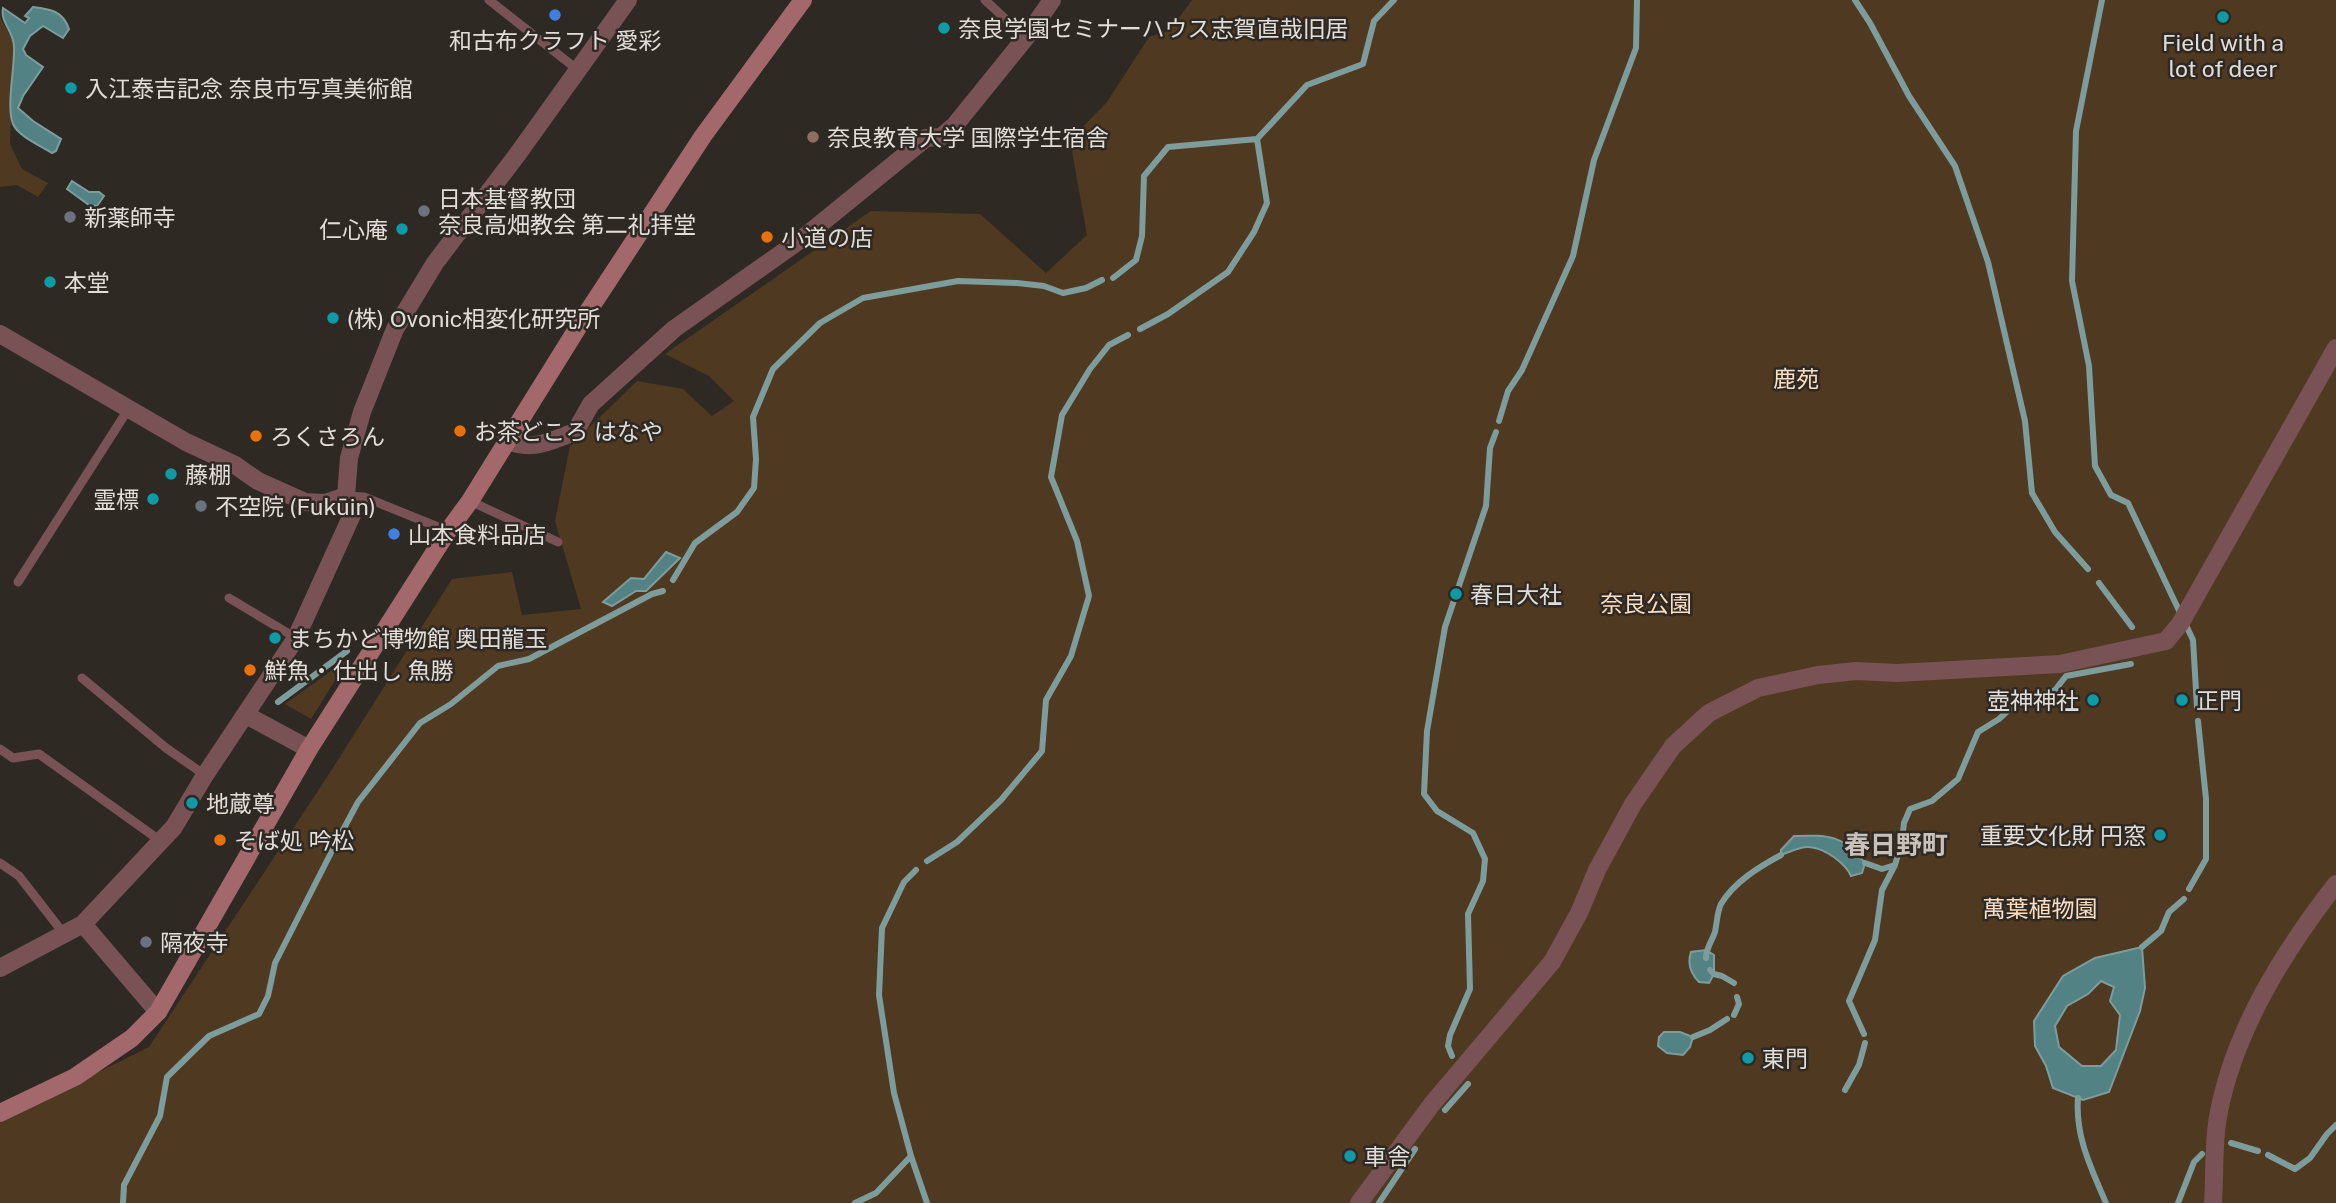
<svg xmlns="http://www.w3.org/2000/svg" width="2336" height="1203" font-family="'Public Sans','Noto Sans JP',sans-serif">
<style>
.green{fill:#503921}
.water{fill:#528283;stroke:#7d9d9d;stroke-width:2;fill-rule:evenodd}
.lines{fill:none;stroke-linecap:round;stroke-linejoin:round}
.stream{stroke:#7d9d9d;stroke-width:6}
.lane{stroke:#785254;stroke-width:9}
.street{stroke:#785254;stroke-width:18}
.secondary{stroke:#a3686b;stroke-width:18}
.shop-dot{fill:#3f7fe0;stroke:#2f2923;stroke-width:2.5}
.culture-dot{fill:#0f9aa8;stroke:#2f2923;stroke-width:2.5}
.education-dot{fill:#8d6e63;stroke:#2f2923;stroke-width:2.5}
.worship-dot{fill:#6b7280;stroke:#2f2923;stroke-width:2.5}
.food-dot{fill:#e8710a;stroke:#2f2923;stroke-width:2.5}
.labels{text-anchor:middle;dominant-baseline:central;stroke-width:5;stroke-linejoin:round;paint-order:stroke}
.poi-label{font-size:23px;fill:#e1ddd9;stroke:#2f2923;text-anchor:start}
.park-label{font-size:23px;fill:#fbdec2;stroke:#2f2923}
.quarter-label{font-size:26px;font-weight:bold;fill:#c9c1b9;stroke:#2f2923}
</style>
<rect width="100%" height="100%" fill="#2f2923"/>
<!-- green -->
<path class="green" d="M1192,0H2336V1203H0V1121L149,1047L331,771L452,579L512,572L522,615L581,609L555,521L570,446L637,381L683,389L712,416L734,401L709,376L665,354L871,211L980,214L1046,273L1087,235L1070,140L1107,102L1149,37L1170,30Z
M0,15C2,26 12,33 14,45L10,144L22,169L48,183L38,197L17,185L0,187Z
M349,658L311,719L285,704Z"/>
<!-- water -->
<path class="water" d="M3,8L25,23L29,18L25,16L33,7C50,9 63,11 69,29L63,38L43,26L30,36L23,49L26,55L43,67L23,96L18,108L33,121L61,139L56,151L52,153C41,146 18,136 13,124C6,106 15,68 14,47C14,31 0,23 3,8Z
M72,181L89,192H99L104,196L97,206L89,205L67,189Z
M666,552L680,558L646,591H636L612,606L603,602L631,578L644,579Z
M1794,836C1827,835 1843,834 1865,863L1862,873L1851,876C1845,863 1825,848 1809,847C1801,846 1790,852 1781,855V850Z
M2142,947L2145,988L2140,1011L2109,1092L2083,1100L2053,1088L2046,1066L2035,1046L2034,1021L2063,976L2095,958ZM2101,981L2114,987L2110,1001L2120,1015L2116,1050L2101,1066H2082L2059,1047L2055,1026L2067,1006L2088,994Z
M1706,950L1714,955V974L1709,983L1699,982C1691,974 1687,964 1691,952Z
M1664,1032H1680L1693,1037L1690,1047L1683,1055L1667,1053L1658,1046L1659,1037Z"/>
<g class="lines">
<!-- stream -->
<path class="stream" d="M1855,0L1870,23L1909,96L1955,166L1988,262L2025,421L2032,493L2055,532L2088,569
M2102,0L2076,131L2072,281L2089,366L2095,466L2111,495L2128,503L2193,640L2197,707
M1113,278L1136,260L1142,236L1144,176L1168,147L1257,139L1307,85L1363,64L1374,21L1394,0
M1140,329L1168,314L1228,272L1254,232L1267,203L1257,139
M1499,421L1508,391L1522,370L1573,256L1594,160L1636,48L1637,0
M673,580L695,543L737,512L754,488L756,459L753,417L773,369L820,323L863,298L958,281L1017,283L1044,286L1063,293L1086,288L1102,280
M2099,583L2132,627
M278,702L347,651
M1902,840L1904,823L1910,809L1932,801L1958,779L1978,732L1999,719L2014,705L2055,690L2066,676L2131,664
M927,861L957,842L1001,800L1042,751L1046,700L1071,656L1089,596L1077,541L1051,477L1062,415L1090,369L1109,345L1128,335
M1865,863L1882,869L1895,865
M2189,889L2206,859V799L2198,721
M2142,947L2161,931L2169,912L2184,899
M1706,958C1706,948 1712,941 1715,932C1717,923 1717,912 1721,904C1734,882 1759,867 1781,855
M1710,970L1714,974L1722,976L1734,983
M1734,1015L1739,1004L1737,997
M1864,1034L1849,1001L1875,940L1882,890L1895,865L1899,851
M1693,1037L1710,1030L1727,1019
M1452,1056L1448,1046L1450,1035L1470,989L1468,914L1483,881L1485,859L1473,833L1437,811L1424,794L1427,731L1445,627L1486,506L1490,448L1496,432
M1845,1090L1859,1065L1865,1043
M2078,1098C2075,1136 2091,1168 2106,1203
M1445,1110L1468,1084
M2231,1143L2258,1151
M2268,1155L2295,1169L2310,1158L2327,1134L2336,1125
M911,1156L927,1203
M123,1203L124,1185L160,1116L167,1077L209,1036L259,1014L268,996L275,963L336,843L358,802L420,723L451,704L498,666L529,659L652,594L663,591
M855,1203L876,1193L911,1156L894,1093L879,995L882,928L904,882L916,870
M1379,1203L1415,1149
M2178,1203L2194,1162L2202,1154"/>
<!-- lane -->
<path class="lane" d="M489,0L578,70
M985,0L1016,29L1027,36
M346,496L364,497L448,531
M470,501L558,542
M18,582L129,408
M229,598L296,638
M82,678L166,748L205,775
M0,749L13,758L39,754L162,842
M0,863L19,876L64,934"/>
<!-- street -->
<path class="street" d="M0,334L186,442L235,465L258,481L305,502L325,503L346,496
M506,440C533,452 549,441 575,432L591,404L674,329L803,238L926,138L941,137L955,125L1027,36L1052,0
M246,715L309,749
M83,924L158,1012
M0,968L83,924L174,827L205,775L296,638L352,515L346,496L349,458L362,412L395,329L435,263L517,155L628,0
M1359,1203L1432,1104L1552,962L1579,913L1597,870L1633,804L1673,746L1709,713L1758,688L1818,675L1856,671L1897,673L2060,664L2166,641L2180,624L2336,348
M2213,1203C2215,1175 2213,1145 2218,1117C2233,1032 2283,952 2336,884"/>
<!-- secondary -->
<path class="secondary" d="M0,1113L75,1077L132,1038L158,1012L309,749L448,531L470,501L585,316L703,136L803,0"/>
</g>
<!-- markers -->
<g class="shop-dot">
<circle cx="555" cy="15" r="7"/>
<circle cx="394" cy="534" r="7"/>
</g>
<g class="culture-dot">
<circle cx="2223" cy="17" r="7"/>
<circle cx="944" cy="28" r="7"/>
<circle cx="71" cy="88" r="7"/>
<circle cx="402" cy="229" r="7"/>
<circle cx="50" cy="282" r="7"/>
<circle cx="333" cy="318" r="7"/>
<circle cx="171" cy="474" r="7"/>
<circle cx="153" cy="499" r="7"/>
<circle cx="1456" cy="594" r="7"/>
<circle cx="275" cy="638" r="7"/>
<circle cx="2093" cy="700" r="7"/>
<circle cx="2182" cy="700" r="7"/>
<circle cx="192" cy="803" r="7"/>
<circle cx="2160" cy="835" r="7"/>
<circle cx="1748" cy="1058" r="7"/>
<circle cx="1350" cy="1156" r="7"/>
</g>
<circle class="education-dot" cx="813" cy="137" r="7"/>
<g class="worship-dot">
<circle cx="424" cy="211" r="7"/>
<circle cx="70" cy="217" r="7"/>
<circle cx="201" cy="506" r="7"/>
<circle cx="146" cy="942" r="7"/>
</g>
<g class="food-dot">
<circle cx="767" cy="237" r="7"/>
<circle cx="460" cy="431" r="7"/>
<circle cx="256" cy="436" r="7"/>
<circle cx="250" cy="670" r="7"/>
<circle cx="220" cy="840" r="7"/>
</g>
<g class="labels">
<!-- poi labels -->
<g class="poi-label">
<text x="958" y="28">奈良学園セミナーハウス志賀直哉旧居</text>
<text x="555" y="40" text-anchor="middle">和古布クラフト 愛彩</text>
<text x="2223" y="42" text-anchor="middle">Field with a<tspan x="2223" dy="26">lot of deer</tspan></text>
<text x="85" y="88">入江泰吉記念 奈良市写真美術館</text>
<text x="827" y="137">奈良教育大学 国際学生宿舎</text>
<text x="438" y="198">日本基督教団<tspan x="438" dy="26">奈良高畑教会 第二礼拝堂</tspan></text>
<text x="84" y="217">新薬師寺</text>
<text x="388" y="229" text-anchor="end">仁心庵</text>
<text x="781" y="237">小道の店</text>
<text x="64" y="282">本堂</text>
<text x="347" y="318">(株) Ovonic相変化研究所</text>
<text x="474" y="431">お茶どころ はなや</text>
<text x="270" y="436">ろくさろん</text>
<text x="185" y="474">藤棚</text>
<text x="139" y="499" text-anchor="end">霊標</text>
<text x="215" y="506">不空院 (Fukūin)</text>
<text x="408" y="534">山本食料品店</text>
<text x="1470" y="594">春日大社</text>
<text x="289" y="638">まちかど博物館 奥田龍玉</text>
<text x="264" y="670">鮮魚・仕出し 魚勝</text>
<text x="2079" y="700" text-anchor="end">壺神神社</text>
<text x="2196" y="700">正門</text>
<text x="206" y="803">地蔵尊</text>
<text x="2146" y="835" text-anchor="end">重要文化財 円窓</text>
<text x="234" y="840">そば処 吟松</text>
<text x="160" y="942">隔夜寺</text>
<text x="1762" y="1058">東門</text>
<text x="1364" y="1156">車舎</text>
</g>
<!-- park labels -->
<g class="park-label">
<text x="1796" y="378">鹿苑</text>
<text x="1646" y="603">奈良公園</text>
<text x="2040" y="908">萬葉植物園</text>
</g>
<!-- quarter labels -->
<g class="quarter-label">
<text x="1896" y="844">春日野町</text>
</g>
</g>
</svg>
